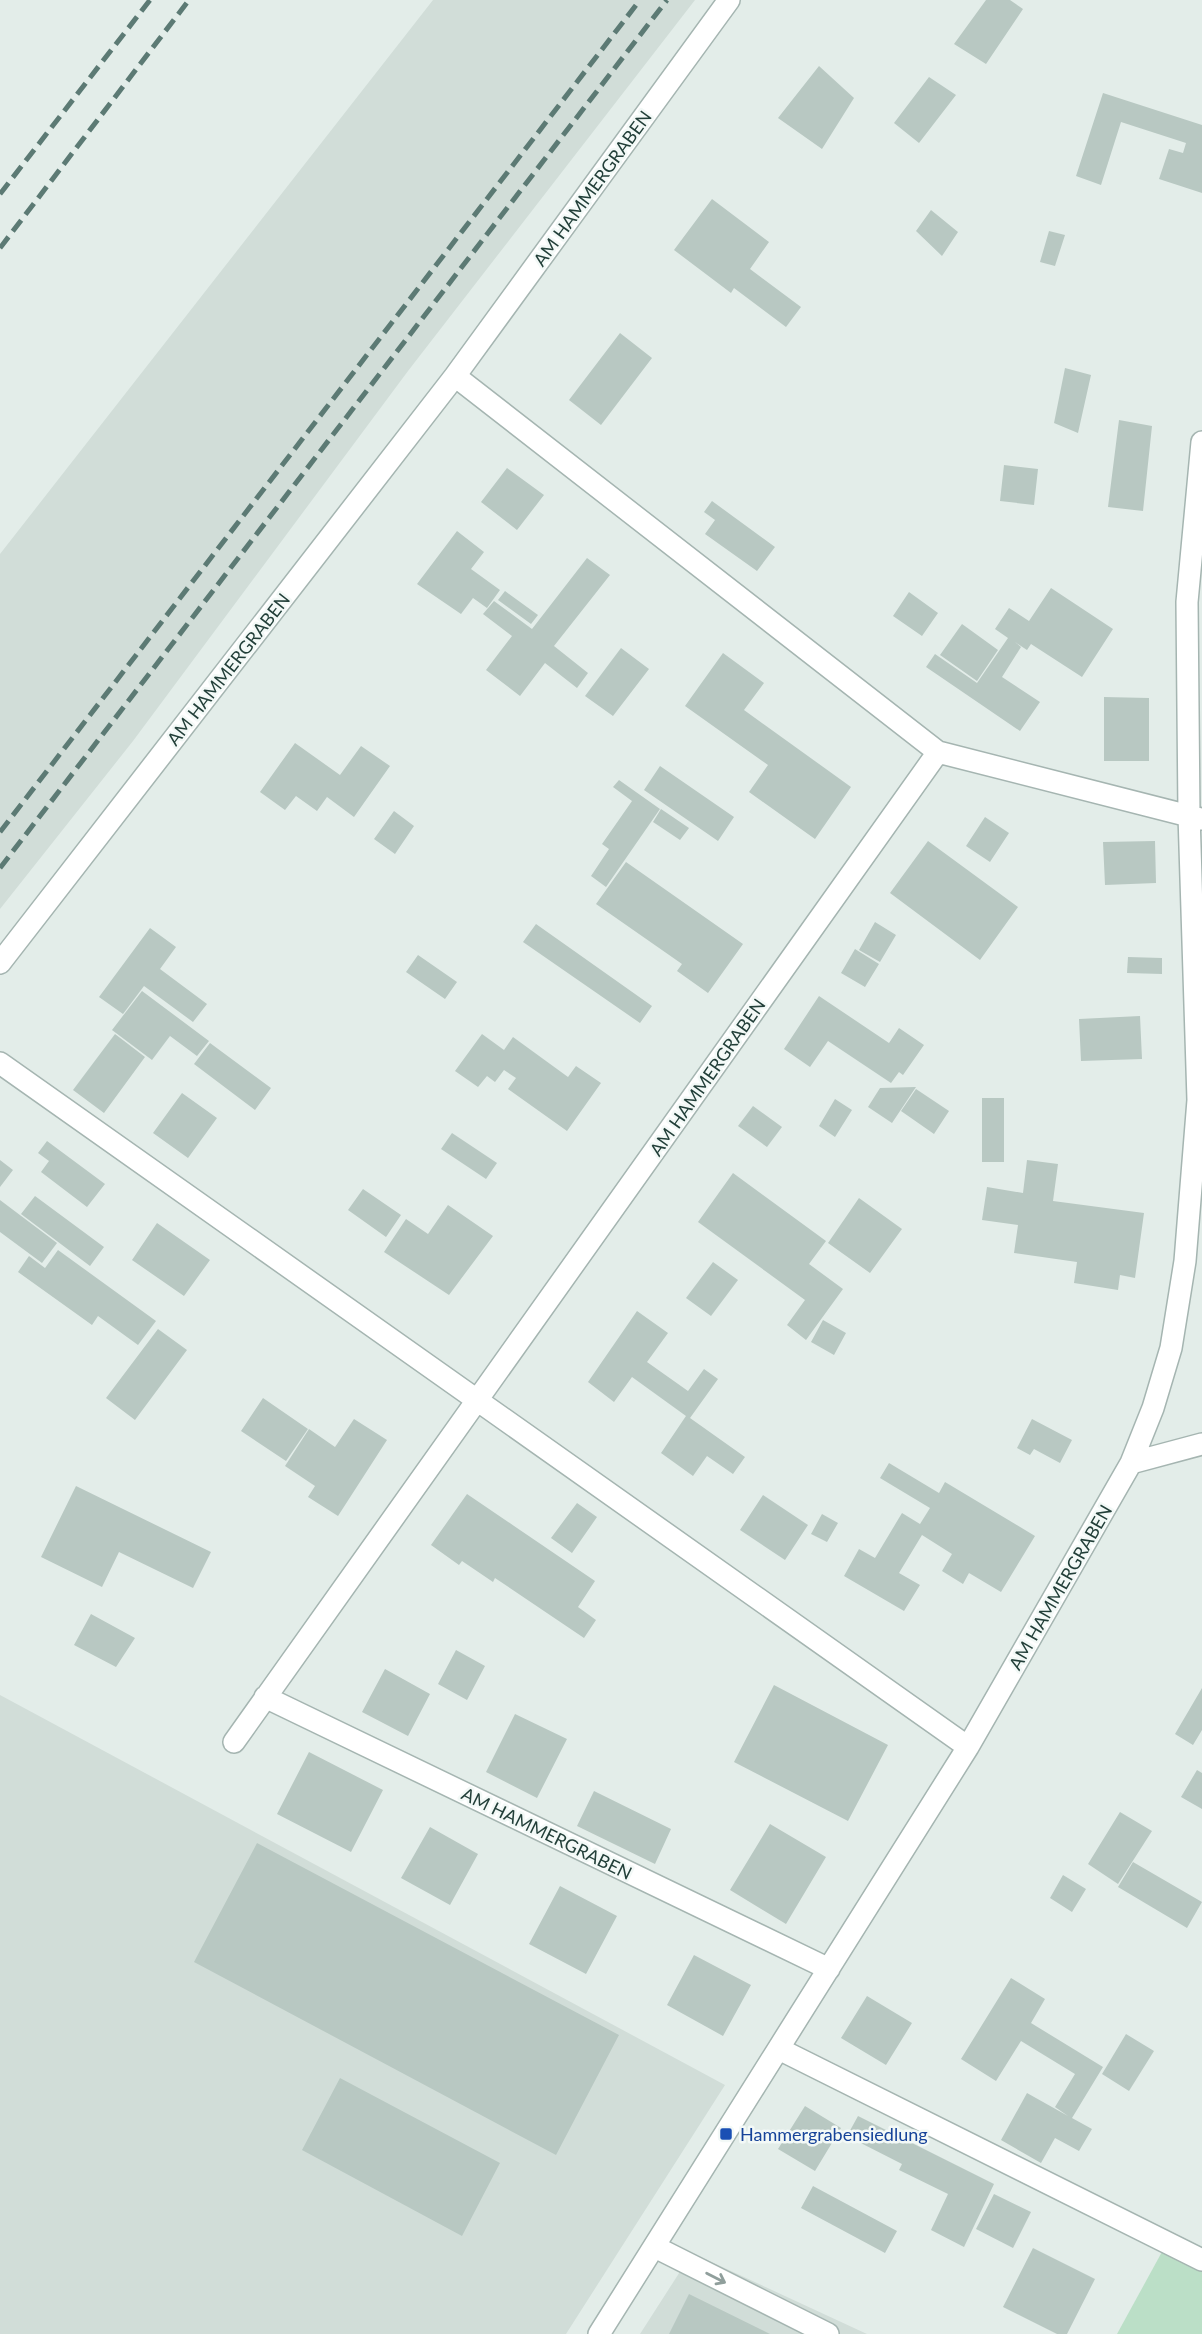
<svg xmlns="http://www.w3.org/2000/svg" width="1202" height="2334" font-family="Lato,sans-serif">
<style>
.built{fill:#d1ddd8}
.green{fill:#bbdfc7}
.building{fill:#b8c8c2}
.lines{fill:none;stroke-linecap:round;stroke-linejoin:round}
.lane-casing{stroke:#a5b5b1;stroke-width:24}
.street-casing{stroke:#a5b5b1;stroke-width:24}
.lane{stroke:#fff;stroke-width:21}
.street{stroke:#fff;stroke-width:21}
.rail{stroke:#5c7a74;stroke-width:5;stroke-dasharray:14 7;stroke-linecap:butt}
.oneway{stroke:#909f9c}
.transit-dot{fill:#1a4fb4;stroke:#f3f9f7;stroke-width:2.5}
.labels{text-anchor:middle;dominant-baseline:central;stroke-width:5;stroke-linejoin:round;paint-order:stroke}
.street-label{font-size:18px;fill:#223f39;stroke:#f3f9f7}
.transit-label{font-size:18px;fill:#164399;stroke:#f3f9f7;text-anchor:start}
</style>
<rect width="100%" height="100%" fill="#e3ede9"/>
<!-- built -->
<path class="built" d="M433,0H695L408,371L133,741L0,909V554Z
M0,1695L725,2085L566,2334H0Z
M692,2253L867,2334H640Z"/>
<!-- green -->
<path class="green" d="M1163,2250L1202,2270V2334H1117Z"/>
<!-- building -->
<path class="building" d="M986,0H1010L1023,9L986,64L954,44Z
M819,66L854,98L822,149L778,118Z
M929,77L956,95L919,143L894,123Z
M1103,93L1202,125V193L1159,179L1169,149L1183,153L1186,143L1121,122L1101,185L1076,176Z
M712,199L769,242L750,269L801,307L786,327L734,288L731,293L674,250Z
M931,210L958,232L942,256L916,231Z
M1049,231L1065,235L1055,266L1040,262Z
M620,333L652,358L601,425L569,400Z
M1065,368L1091,375L1078,433L1054,423Z
M1119,420L1152,426L1143,511L1108,507Z
M1004,465L1038,469L1034,505L1000,501Z
M507,468L544,495L517,530L481,502Z
M712,501L775,547L757,571L705,534L715,520L704,512Z
M457,531L484,552L471,569L500,590L487,608L473,598L461,614L417,584Z
M587,558L610,575L554,646L588,673L577,688L545,663L520,696L486,670L512,636L483,614L494,601L532,629Z
M1051,588L1113,629L1082,677L1031,644L1027,650L1015,642L1021,647L1002,677L1040,702L1020,731L926,667L935,654L977,683L1008,638L995,629L1009,608L1029,621Z
M505,591L538,615L531,624L498,600Z
M909,592L938,613L922,636L893,616Z
M962,624L998,650L977,681L940,655Z
M621,648L649,669L613,716L585,696Z
M723,653L764,683L744,710L851,787L815,839L749,792L768,765L685,706Z
M1104,697L1149,698V761H1104Z
M295,743L340,775L361,746L390,766L354,817L327,797L317,811L296,796L285,810L260,792Z
M660,766L734,817L718,841L644,790Z
M619,780L660,809L606,887L591,876L609,849L602,844L632,801L613,787Z
M661,809L689,828L680,840L653,822Z
M394,811L414,826L395,854L374,839Z
M985,817L1009,833L990,862L966,846Z
M928,841L1018,907L980,960L890,893Z
M1155,841L1156,883L1105,885L1103,842Z
M626,862L743,944L708,993L677,971L682,964L596,904Z
M875,922L896,935L880,962L859,950Z
M536,924L652,1006L640,1023L523,942Z
M150,928L176,947L160,969L207,1004L193,1022L144,986L123,1014L99,997Z
M855,949L879,964L865,987L841,973Z
M418,955L457,982L445,999L406,972Z
M1128,957L1162,958V974L1127,973Z
M142,991L209,1041L197,1056L170,1036L152,1060L112,1030Z
M819,996L889,1043L899,1028L924,1045L903,1075L899,1072L891,1083L828,1041L810,1067L784,1049Z
M1140,1016L1142,1059L1081,1061L1079,1019Z
M115,1034L145,1057L104,1113L73,1090Z
M482,1034L504,1050L513,1037L568,1077L576,1066L601,1083L567,1131L508,1089L516,1078L504,1070L495,1082L487,1076L478,1087L455,1071Z
M210,1043L271,1088L255,1110L194,1064Z
M916,1087L892,1123L868,1107L880,1088Z
M916,1089L949,1111L934,1134L901,1111Z
M182,1093L217,1118L188,1158L153,1133Z
M982,1098H1004V1162H982Z
M835,1099L852,1110L835,1137L819,1126Z
M753,1106L782,1127L767,1147L738,1126Z
M452,1133L497,1163L486,1179L441,1149Z
M47,1141L105,1184L87,1207L41,1172L49,1161L38,1153Z
M0,1160L13,1170L0,1187Z
M1027,1160L1058,1164L1053,1201L1144,1213L1135,1278L1120,1275L1118,1290L1074,1283L1077,1262L1014,1253L1018,1225L982,1220L987,1187L1023,1193Z
M733,1173L826,1241L809,1264L843,1289L806,1340L787,1325L805,1300L698,1222Z
M363,1189L401,1215L386,1237L348,1210Z
M35,1196L104,1247L90,1266L21,1214Z
M859,1198L902,1229L870,1273L828,1243Z
M0,1200L57,1243L42,1263L0,1232Z
M448,1205L493,1236L449,1295L384,1252L406,1219L428,1234Z
M157,1223L210,1260L184,1296L132,1260Z
M58,1250L156,1321L138,1345L98,1316L92,1325L18,1272L29,1256L45,1268Z
M713,1262L738,1280L711,1316L686,1298Z
M637,1311L668,1333L647,1362L688,1391L704,1369L718,1379L690,1418L745,1457L733,1474L707,1456L693,1476L661,1453L686,1416L632,1377L614,1402L588,1382Z
M823,1320L846,1333L834,1355L811,1342Z
M158,1329L187,1350L135,1420L106,1398Z
M263,1398L308,1429L286,1461L241,1431Z
M354,1419L387,1440L338,1516L308,1497L315,1486L285,1466L309,1429L335,1447Z
M1032,1419L1072,1440L1060,1463L1034,1449L1030,1455L1017,1448Z
M889,1463L939,1493L945,1482L1035,1536L1001,1592L969,1573L963,1584L942,1571L952,1554L922,1535L899,1573L920,1585L904,1611L844,1576L859,1549L875,1558L902,1513L920,1524L930,1508L880,1478Z
M76,1486L211,1552L193,1588L119,1552L102,1587L41,1557Z
M467,1494L595,1581L578,1607L596,1620L584,1638L495,1578L493,1582L462,1561L459,1565L431,1545Z
M763,1495L808,1525L785,1560L740,1530Z
M577,1503L597,1517L572,1553L551,1538Z
M822,1514L838,1523L827,1542L811,1534Z
M91,1614L135,1638L116,1667L74,1645Z
M456,1650L485,1666L467,1700L438,1684Z
M385,1669L430,1694L408,1736L362,1712Z
M774,1685L888,1745L848,1821L734,1762Z
M1202,1688V1730L1193,1745L1175,1734Z
M515,1714L567,1739L537,1798L486,1772Z
M309,1752L383,1790L351,1852L277,1814Z
M1197,1770L1202,1773V1809L1181,1797Z
M594,1791L671,1829L655,1864L577,1826Z
M1120,1812L1152,1831L1118,1884L1088,1864Z
M770,1824L826,1857L786,1924L730,1890Z
M430,1827L478,1854L450,1905L401,1878Z
M257,1843L619,2035L556,2155L194,1962Z
M1133,1862L1202,1902L1187,1928L1118,1887Z
M1063,1875L1086,1889L1072,1912L1050,1898Z
M560,1886L617,1916L586,1974L529,1944Z
M694,1955L751,1985L723,2036L667,2005Z
M1011,1978L1045,1999L1031,2023L1103,2067L1072,2118L1092,2129L1079,2151L1055,2138L1041,2163L1001,2140L1027,2093L1068,2116L1055,2107L1075,2074L1021,2041L996,2081L961,2059Z
M867,1996L912,2023L886,2065L841,2038Z
M1126,2034L1154,2051L1129,2091L1102,2074Z
M340,2078L500,2163L462,2236L302,2150Z
M805,2106L841,2128L815,2171L778,2149Z
M858,2116L994,2184L964,2247L931,2230L948,2194L899,2170L902,2164L847,2136Z
M813,2186L897,2231L885,2253L801,2208Z
M994,2194L1031,2212L1013,2248L976,2229Z
M1033,2248L1095,2279L1067,2334H1057L1003,2307Z
M689,2294L770,2334H669Z"/>
<g class="lines">
<defs>
<path id="lane" d="M779,2049L1202,2260
M655,2247L828,2334"/>
<path id="street" d="M455,376L938,752L1201,819
M0,963L455,376L729,0
M0,1063L968,1747
M1131,1463L1202,1444
M265,1697L829,1969
M234,1742L938,752
M599,2334L968,1747L1131,1463L1153,1408L1171,1348L1185,1261L1198,1100L1189,815L1187,602L1202,442"/>
</defs>
<!-- lane casing -->
<use href="#lane" class="lane-casing"/>
<!-- street casing -->
<use href="#street" class="street-casing"/>
<!-- lane -->
<use href="#lane" class="lane"/>
<!-- street -->
<use href="#street" class="street"/>
<!-- rail -->
<path class="rail" d="M0,194L150,0
M0,248L189,0
M0,832L640,0
M0,868L667,0"/>
</g>
<!-- one-way arrows -->
<defs><path id="oneway-shaft" d="M-6 0H5M1.5-3L5.5 0L1.5 3" fill="none" stroke-width="1.6" stroke-linecap="round" stroke-linejoin="round" transform="scale(1.75)"/></defs>
<use class="oneway" href="#oneway-shaft" transform="translate(716 2278) rotate(27)"/>
<!-- markers -->
<rect class="transit-dot" x="719" y="2127" width="14" height="14" rx="3.5"/>
<g class="labels">
<!-- street labels -->
<g class="street-label">
<text transform="translate(592 188) rotate(-54)">AM HAMMERGRABEN</text>
<text transform="translate(228 669) rotate(-52)">AM HAMMERGRABEN</text>
<text transform="translate(707 1077) rotate(-55)">AM HAMMERGRABEN</text>
<text transform="translate(1060 1587) rotate(-60)">AM HAMMERGRABEN</text>
<text transform="translate(547 1833) rotate(26)">AM HAMMERGRABEN</text>
</g>
<!-- transit labels -->
<g class="transit-label">
<text x="740" y="2134">Hammergrabensiedlung</text>
</g>
</g>
</svg>
